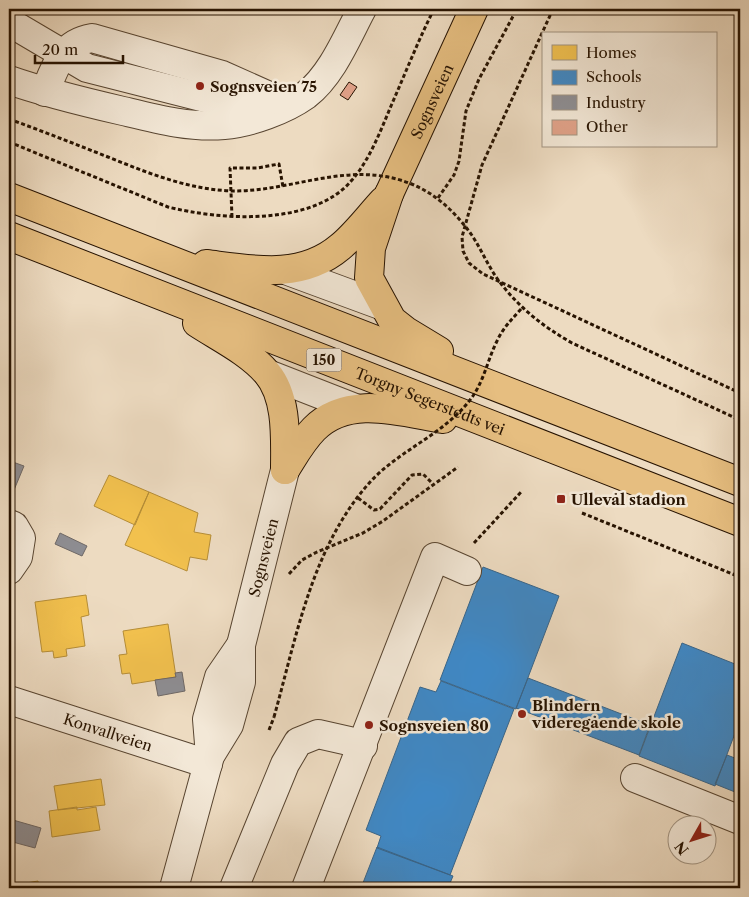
<svg xmlns="http://www.w3.org/2000/svg" width="749" height="897" font-family="'Libre Caslon Text',serif">
<style>
.homes{fill:#f2c14e;stroke:#b58d37}
.schools{fill:#3f88c5;stroke:#38658a}
.industry{fill:#8d8d92;stroke:#6e6866}
.building{fill:#e0a188;stroke:#271301}
.lines{fill:none;stroke-linecap:round;stroke-linejoin:round}
.minor-casing{stroke:#584531;stroke-width:30}
.major-casing{stroke:#271301;stroke-width:30}
.highway-casing{stroke:#271301;stroke-width:30}
.path{stroke:#271301;stroke-width:3;stroke-dasharray:4 2.5;stroke-linecap:butt}
.minor{stroke:#f3e8d7;stroke-width:28}
.major{stroke:#e6be80;stroke-width:28}
.highway{stroke:#e6be80;stroke-width:28}
.path-bridge{stroke:#271301;stroke-width:3;stroke-dasharray:4 2.5;stroke-linecap:butt}
.poi-dot{fill:#8f2418;stroke:#f3e8d7;stroke-width:2}
.labels{text-anchor:middle;dominant-baseline:central;stroke-width:5;stroke-linejoin:round;paint-order:stroke}
.shield{fill:#f3e8d7;stroke:#645341;stroke-width:1}
.shield-label{font-size:14px;font-weight:bold;fill:#271301}
.poi-label{font-size:15px;font-weight:bold;fill:#271301;stroke:#f3e8d7;text-anchor:start}
.street-label{font-size:15px;fill:#271301;stroke:#f3e8d7}
</style>
<rect width="100%" height="100%" fill="#eddbc1"/>
<filter id="stains"><feTurbulence type="fractalNoise" baseFrequency=".004" numOctaves="4"/><feColorMatrix values="0 0 0 0 .2 0 0 0 0 .09 0 0 0 0 .02 0 0 0 .5 -.17"/></filter>
<radialGradient id="worn" r=".72"><stop offset=".6" stop-color="#630" stop-opacity="0"/><stop offset="1" stop-color="#630" stop-opacity=".3"/></radialGradient>
<!-- homes -->
<path class="homes" d="M109,475L149,492L135,525L94,506Z
M149,492L198,513L194,532L211,535L207,560L190,557L187,571L125,545Z
M86,595L89,615L81,617L85,646L66,649L67,656L54,658L53,651L42,652L35,602Z
M168,624L176,677L132,684L130,673L122,674L119,655L127,654L123,631Z
M101,779L105,805L58,810L54,786Z
M77,807V810L96,807L100,830L52,837L49,811Z
M38,881L39,888H9V886Z"/>
<!-- schools -->
<path class="schools" d="M483,567L559,596L516,709L440,680Z
M682,643L740,666V720L715,786L639,756Z
M528,678L650,725L639,755L516,708Z
M441,681L514,709L450,875L377,848L381,836L366,830L420,687L436,692Z
M727,755L740,760V794L715,784Z
M377,847L453,876L448,888H361Z"/>
<!-- industry -->
<path class="industry" d="M10,461L24,466L14,490L9,488Z
M60,533L87,546L82,556L55,544Z
M182,672L185,691L158,696L155,680L176,677L175,673Z
M13,820L41,828L35,848L9,841Z"/>
<!-- building -->
<path class="building" d="M349,82L357,87L348,100L340,95Z"/>
<g class="lines">
<defs>
<g id="minor">
<path d="M9,22L87,68L205,98L237,104L269,105"/>
<path d="M9,80C46,93 84,102 123,111C156,119 190,128 224,125C250,123 285,110 306,95C332,75 347,37 362,9"/>
<path d="M45,92C55,67 62,43 92,38L222,75L278,100"/>
<path d="M288,271L383,306"/>
<path d="M268,374L355,408"/>
<path d="M9,524L14,526L21,538L18,557L9,570"/>
<path id="s1" d="M9,700L208,764"/>
<path d="M210,756L207,719L219,677L241,645"/>
<path d="M635,778L740,820"/>
<path id="s2" d="M174,888L210,756L229,725L241,682V645L285,470"/>
<path d="M234,888L285,764L298,742L318,734L349,741L363,746"/>
<path d="M306,888L435,557L467,571"/>
</g>
<g id="major">
<path id="s3" d="M389,194L474,9"/>
</g>
<g id="highway">
<path d="M389,194L371,248L369,278L392,320L406,331L439,351"/>
<path d="M9,197L740,482"/>
<path id="s4" d="M9,236L740,522"/>
<path d="M206,264C253,270 301,280 340,247C356,234 369,216 383,201"/>
<path d="M197,323C220,338 249,352 267,373C288,398 285,439 285,470"/>
<path d="M285,470C294,456 302,441 314,429C348,394 401,412 443,419"/>
</g>
</defs>
<!-- minor casing -->
<use href="#minor" class="minor-casing"/>
<!-- major casing -->
<use href="#major" class="major-casing"/>
<!-- highway casing -->
<use href="#highway" class="highway-casing"/>
<!-- path -->
<path class="path" d="M114,9L123,11L148,9
M553,9L482,165L462,237L463,251L469,263L483,274L740,393
M9,142L168,207C220,220 313,227 352,180C370,159 380,132 391,106C405,74 418,41 434,9
M438,198L454,175L459,161L466,111L479,79L517,9
M232,217L230,168H257L279,164L283,187
M358,498L374,510L380,509L412,475L423,474L433,484
M582,513L740,577
M474,543L522,491
M289,574L302,560L317,552L363,533L383,521L458,467
M269,730L274,717"/>
<!-- minor -->
<use href="#minor" class="minor"/>
<!-- major -->
<use href="#major" class="major"/>
<!-- highway -->
<use href="#highway" class="highway"/>
<!-- path-bridge -->
<path class="path-bridge" d="M9,119C42,131 75,144 108,157C148,173 187,189 231,191C295,192 350,158 414,185C437,195 456,213 471,234C482,250 489,269 502,285C522,310 544,327 572,343L740,420
M274,717C297,635 312,546 371,481C400,450 444,434 470,400C484,382 487,361 497,341C503,328 512,319 522,308"/>
</g>
<!-- markers -->
<g class="poi-dot">
<circle cx="200" cy="86" r="5"/>
<rect x="556" y="494" width="10" height="10" rx="2.5"/>
<circle cx="522" cy="714" r="5"/>
<circle cx="369" cy="725" r="5"/>
</g>
<g class="labels">
<!-- shield labels -->
<rect class="shield" x="306.5" y="348.5" width="35" height="23" rx="4"/>
<g class="shield-label">
<text x="324" y="360">150</text>
</g>
<!-- poi labels -->
<g class="poi-label">
<text x="210" y="86">Sognsveien 75</text>
<text x="571" y="499">Ullevål stadion</text>
<text x="532" y="705">Blindern<tspan x="532" dy="17">videregående skole</tspan></text>
<text x="379" y="725">Sognsveien 80</text>
</g>
<!-- street labels -->
<g class="street-label">
<text stroke="none"><textPath href="#s3" startOffset="102">Sognsveien</textPath></text>
<text stroke="none"><textPath href="#s4" startOffset="452">Torgny Segerstedts vei</textPath></text>
<text stroke="none"><textPath href="#s2" startOffset="345">Sognsveien</textPath></text>
<text stroke="none"><textPath href="#s1" startOffset="104">Konvallveien</textPath></text>
</g>
</g>
<!-- margin -->
<rect width="749" height="897" fill="none" stroke="#eddbc1" stroke-width="30"/>
<rect x="10" y="10" width="729" height="877" fill="none" stroke="#271301" stroke-width="2.5"/>
<rect x="15" y="15" width="719" height="867" fill="none" stroke="#271301"/>
<!-- legend -->
<rect x="542" y="32" width="175" height="115" fill="#f3e8d7" stroke="#a19381"/>
<rect x="552" y="45" width="25" height="15" fill="#f2c14e" stroke="#a19381"/>
<text x="586" y="58" font-size="15" fill="#271301">Homes</text>
<rect x="552" y="70" width="25" height="15" fill="#3f88c5" stroke="#a19381"/>
<text x="586" y="82" font-size="15" fill="#271301">Schools</text>
<rect x="552" y="95" width="25" height="15" fill="#8d8d92" stroke="#a19381"/>
<text x="586" y="108" font-size="15" fill="#271301">Industry</text>
<rect x="552" y="120" width="25" height="15" fill="#e0a188" stroke="#a19381"/>
<text x="586" y="132" font-size="15" fill="#271301">Other</text>
<!-- north arrow -->
<g transform="translate(692 840) rotate(231)"><circle r="24" fill="#f3e8d7" stroke="#a19381"/>
<path d="M0-4L9 19L0 12L-9 19Z" fill="#8f2418"/>
<text y="-8" font-size="14" font-weight="bold" text-anchor="middle" fill="#271301">N</text>
</g>
<!-- scale -->
<path d="M35 55v8h88v-8" fill="none" stroke="#271301" stroke-width="2.5"/>
<text x="42" y="55" font-size="15" fill="#271301" stroke="#f3e8d7" stroke-width="4" paint-order="stroke">20 m</text>
<rect width="100%" height="100%" filter="url(#stains)"/>
<rect width="100%" height="100%" fill="url(#worn)"/>
</svg>
